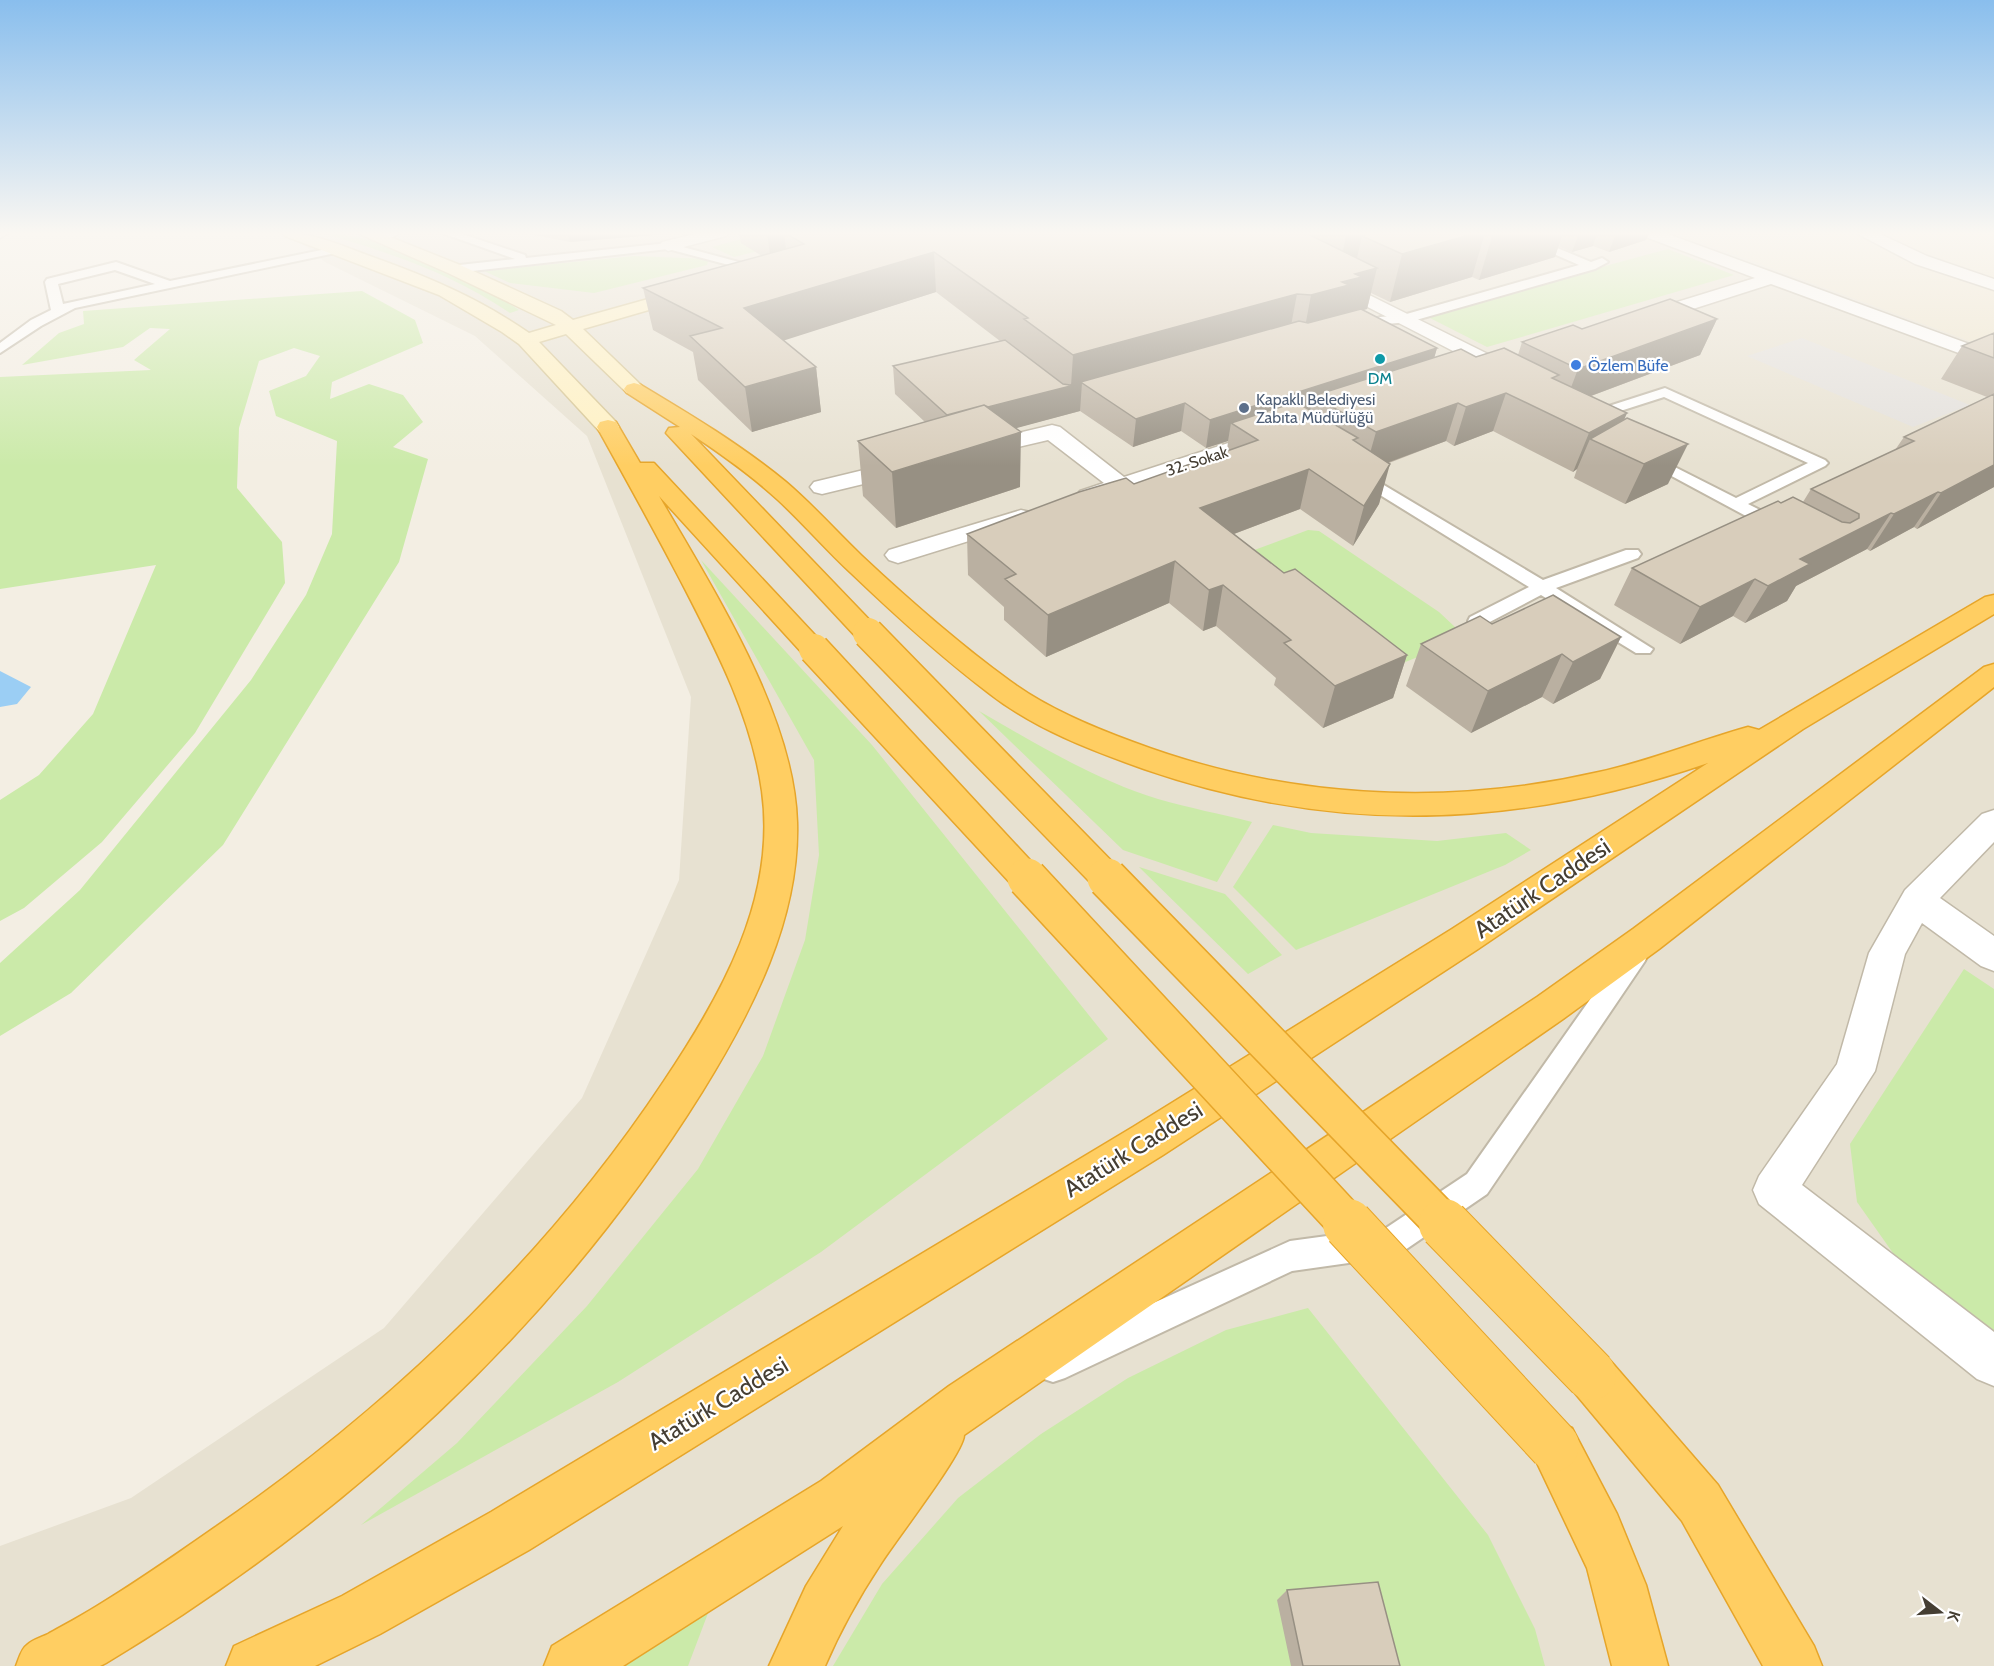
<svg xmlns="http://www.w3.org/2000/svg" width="1994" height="1666" font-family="Cabin,sans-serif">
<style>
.residential{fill:#e7e1d1}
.education{fill:#ede4cc}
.green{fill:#cbeaa9}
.parking{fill:#e3e0dc}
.water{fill:#9bcef4}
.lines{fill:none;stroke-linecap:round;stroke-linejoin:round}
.lane-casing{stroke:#c1b9a8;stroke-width:4}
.street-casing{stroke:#c1b9a8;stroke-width:3}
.secondary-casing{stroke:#d5c490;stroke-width:3}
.highway-casing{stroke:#e6a52a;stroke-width:3}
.lane{fill:#fff;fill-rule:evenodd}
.street{fill:#fff;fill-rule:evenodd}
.secondary{fill:#fff1c1;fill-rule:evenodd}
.highway{fill:#ffce62;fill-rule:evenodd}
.highway-bridge-far2-casing{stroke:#e6a52a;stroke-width:33;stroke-linecap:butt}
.highway-bridge-far1-casing{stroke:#e6a52a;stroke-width:42;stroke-linecap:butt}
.highway-bridge-casing{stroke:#e6a52a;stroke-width:52;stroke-linecap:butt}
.highway-bridge-far2{stroke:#ffce62;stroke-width:30}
.highway-bridge-far1{stroke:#ffce62;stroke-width:39}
.highway-bridge{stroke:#ffce62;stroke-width:50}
.wall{fill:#bab0a1}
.shaded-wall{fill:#979083}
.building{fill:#d8cdbb;stroke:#979083;stroke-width:1.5}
.culture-dot{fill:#0f9aa8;stroke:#fff;stroke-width:2}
.shop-dot{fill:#3f7fe0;stroke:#fff;stroke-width:2}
.service-dot{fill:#5c6f8a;stroke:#fff;stroke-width:2}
.labels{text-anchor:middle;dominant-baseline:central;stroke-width:4.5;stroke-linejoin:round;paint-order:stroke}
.far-shop-label{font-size:16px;fill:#366cbe;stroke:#fff;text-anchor:start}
.far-culture-label{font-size:16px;fill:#0d838f;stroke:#fff}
.far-service-label{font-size:16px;fill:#4e5e75;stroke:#fff;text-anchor:start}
.far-street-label{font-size:16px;fill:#453e33;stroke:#fff}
.near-street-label{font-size:24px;fill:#453e33;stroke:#fff}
</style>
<rect width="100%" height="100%" fill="#f3eee3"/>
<!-- residential -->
<path class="residential" d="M289,233H1994V1666H0V1546L131,1498L384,1328L582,1098L679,880L691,697L587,436L475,336L325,262Z"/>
<!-- education -->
<path class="education" d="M1850,233H1994V350L1690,238L1788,239Z"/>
<!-- green -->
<path class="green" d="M323,233C379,233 471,279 519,310L510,313C449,272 392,254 323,233Z
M763,233H830L734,257L712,247Z
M1668,249L1734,275L1487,347L1424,315Z
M634,256L709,259L707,265L594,293L510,283L484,271Z
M362,291L415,320L423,343L332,382L330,399L369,384L403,395L423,422L393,447L428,459L399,562L223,845L71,993L0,1036V963L80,890L251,680L306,595L332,534L337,441L276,416L269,391L306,376L320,356L294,348L259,361L239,428L237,488L282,542L285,583L195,733L102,842L24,908L0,921V800L39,775L93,714L156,565L0,589V377L151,370L134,360L170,329L150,328L123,347L22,365L59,333L84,324L83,311Z
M1308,530L1319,531L1439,612L1455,627L1457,641L1376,674L1230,559Z
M701,560L872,745L1108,1039L821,1252L618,1382L361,1525L457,1443L587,1306L698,1169L763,1056L805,940L819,855L814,760Z
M979,711C1037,744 1093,779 1158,799C1189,808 1221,814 1252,822L1217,882L1123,850Z
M1273,825L1311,833L1437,841L1506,833L1531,850L1505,865L1296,950L1233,887Z
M1139,867L1225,894L1282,955L1248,974Z
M1964,969L1994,989V1333L1900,1263L1857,1202L1850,1144Z
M1308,1308L1488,1535L1535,1629L1545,1666H833L882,1584L958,1498L1041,1434L1128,1378L1226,1330Z
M710,1608L688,1666H618Z"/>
<!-- parking -->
<path class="parking" d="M1802,338L1970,405L1913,427L1747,356Z"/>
<!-- water -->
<path class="water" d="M0,671L31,687L17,704L0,707Z"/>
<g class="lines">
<defs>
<path id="lane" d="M442,233H459L525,255L526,258L668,243L750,265L744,269L668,249L454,273L450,272V266L515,259Z
M1506,233H1521L1591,262L1602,258L1608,262L1595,269L1409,322L1386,324L1355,333L1349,329L1380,317L1403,315L1579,265Z
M341,246L347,249L345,251L75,308L41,326L0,353V343L31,320L51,310L45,282L47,279L116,262L170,281ZM115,270L155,284L63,304L58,284Z
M1665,388L1825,460L1828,463L1825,466L1748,504L1784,522L1786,526L1784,530H1772L1640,459L1643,456H1653L1736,498L1808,463L1664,397L1589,421L1582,417L1584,414Z
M1357,469L1543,580L1626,550H1638L1641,554L1638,558L1556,588L1653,649L1650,653H1636L1541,595L1484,625H1470L1468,621L1470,617L1529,587L1351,477L1349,474L1351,471Z
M1636,944L1645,947L1648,954L1645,961L1487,1194L1402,1252L1391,1257L1292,1271L1065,1378L1053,1382L1041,1378L1037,1366L1041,1354L1290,1241L1386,1228L1467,1174L1627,947Z"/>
<path id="street" d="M0,233H9L0,238Z
M378,233H400L381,243L373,238Z
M699,233H728L726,236L668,251L660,246L662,242Z
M1641,233H1665L1994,353V366L1771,284L1649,323H1635L1633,319L1635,315L1755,278L1643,236Z
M1856,233H1878L1927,256L1994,279V290L1915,264Z
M1331,276L1500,360L1503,364L1500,368H1486L1325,285L1322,281Z
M1052,425L1060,427L1124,477L1262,432H1278L1281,437L1278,442L1088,503L1080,501L1076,496L1080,491L1104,483L1048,440L976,457L968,455L965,450L968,445Z
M905,460L913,462L916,467L913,472L822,494L814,492L810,487L814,482Z
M1021,510L1030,512L1033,517L1030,522L898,563L889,560L885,555L889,550Z
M1994,810V842L1940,898L1994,936V971L1981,966L1922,923L1905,954L1875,1071L1802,1185L1994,1332V1386L1977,1379L1759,1204L1753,1190L1759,1176L1837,1064L1869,953L1905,890L1982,814Z"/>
<path id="secondary" d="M283,233C314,233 338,244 367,255C424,275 479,298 529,333L556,325L448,273L357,233H380L460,265L561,311L573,320L691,287L700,292L697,296L583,329L641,385L644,389L641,393H627L566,334L539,342L616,422L619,427L616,432H600L519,344L502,332L439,295L285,236Z"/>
<path id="highway" d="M634,383L641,385C691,415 741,445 786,482C813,505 837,532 862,556C909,600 958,643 1010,681C1047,708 1090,726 1133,742C1281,798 1444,808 1599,772C1650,761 1698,741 1748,727L1759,730L1985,597L1994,595V614L1803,729L1478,949L1163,1155L529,1550L380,1634L315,1666H226L234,1646L342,1596L491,1512L1133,1127L1452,929L1708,763C1516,829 1336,835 1144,769C1090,750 1035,729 990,694C941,657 895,615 851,573C826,550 803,523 778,500C751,475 721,454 691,434L882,633L878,639L868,641L858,639L666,433L669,428L680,427L627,393L624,389L627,385Z
M608,420L616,422L640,463H654L828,649L824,655L814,658L804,655L659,496C712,588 794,714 797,822C800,919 752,1011 702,1092C555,1328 344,1520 106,1663L100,1666H16C19,1659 21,1649 27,1645C32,1640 42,1637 48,1634C64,1625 81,1616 97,1606C145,1577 191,1544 237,1512C402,1395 552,1250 664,1081C721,996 777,898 762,791C752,719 718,653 685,589C657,535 627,481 597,427L600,422Z
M1994,664V687L1659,949L1563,1019L964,1435C964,1453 894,1542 880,1565C859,1597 840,1631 825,1666H769L806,1586L843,1526L623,1666H544L552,1646L821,1481L949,1386L1537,997L1633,929L1984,667Z
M1591,1351L1608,1358L1718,1485L1814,1646L1822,1666H1763L1682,1521L1574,1392L1567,1375L1574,1358Z
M1554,1421L1572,1428L1617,1514L1646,1585L1668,1666H1612L1587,1568L1529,1446L1536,1428Z"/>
</defs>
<!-- lane casing -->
<use href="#lane" class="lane-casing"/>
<!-- street casing -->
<use href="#street" class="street-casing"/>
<!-- secondary casing -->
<use href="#secondary" class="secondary-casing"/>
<!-- highway casing -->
<use href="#highway" class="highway-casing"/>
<!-- lane -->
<use href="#lane" class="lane"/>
<!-- street -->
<use href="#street" class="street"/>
<!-- secondary -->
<use href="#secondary" class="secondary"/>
<!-- highway -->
<use href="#highway" class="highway"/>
<defs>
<path id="highway-bridge-far2" d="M868,633L1109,880
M814,649L1028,880"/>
<path id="highway-bridge-far1" d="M1027,878L1349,1225
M1107,878L1445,1225"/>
<path id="highway-bridge" d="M1348,1224L1554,1446
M1444,1224L1591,1375"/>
</defs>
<!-- highway-bridge-far2 casing -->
<use href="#highway-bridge-far2" class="highway-bridge-far2-casing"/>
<!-- highway-bridge-far1 casing -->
<use href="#highway-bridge-far1" class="highway-bridge-far1-casing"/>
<!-- highway-bridge casing -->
<use href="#highway-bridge" class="highway-bridge-casing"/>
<!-- highway-bridge-far2 -->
<use href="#highway-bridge-far2" class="highway-bridge-far2"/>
<!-- highway-bridge-far1 -->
<use href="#highway-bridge-far1" class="highway-bridge-far1"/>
<!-- highway-bridge -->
<use href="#highway-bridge" class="highway-bridge"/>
</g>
<!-- wall -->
<path class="wall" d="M524,233H677L570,242Z
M739,233H1649L1646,240L1609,252L1593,246L1572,252L1558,246L1555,257L1479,280L1472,277L1390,302L1371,293L1367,309L1363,310L1437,348L1434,358L1476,357L1518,355L1522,342L1582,329L1717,319L1700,355L1591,396L1624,419L1668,484L1625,504L1574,478L1577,469L1573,472L1493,431L1454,446L1446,441L1389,463L1379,504L1353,546L1300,509L1234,534L1284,573L1407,655L1393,698L1323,728L1274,685L1276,678L1216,626L1203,631L1169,603L1046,657L1004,620V607L968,575L967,534L1134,484L1227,451L1228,441L1206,448L1181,431L1133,447L1080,411L1015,428L1020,487L896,528L863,496L858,441L925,422L895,394L893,366L1000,341L936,292L783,340L816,367L821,412L752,432L698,380L693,352L653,330L643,288L762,256L741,243Z
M1994,333V487L1917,529L1914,527L1870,551L1867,549L1796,586L1787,601L1745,623L1733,616L1680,644L1614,605L1632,568L1781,503L1803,502L1811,489L1895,450L1904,437L1987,397L1941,379L1962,346Z
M1492,624L1621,637L1600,679L1553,704L1542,697L1471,733L1406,686L1421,644Z
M1287,1590L1400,1666H1291L1277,1600Z"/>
<!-- shaded-wall -->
<path class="shaded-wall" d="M568,233H677L570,242Z
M767,233H784L787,257L771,262Z
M1356,233H1485L1472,277L1390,302L1402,254L1362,236L1354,271L1338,276L1346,236Z
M1493,233H1563L1555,257L1479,280Z
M1579,233H1597L1593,246L1572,252Z
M1616,233H1649L1646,240L1609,252Z
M934,252L936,292L751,351L744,308Z
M1377,268L1367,309L1353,313L1303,338L1311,295L1342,282L1355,274Z
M1297,294L1289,336L1082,383L1080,411L950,446L949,417L1071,386L1073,355Z
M1717,319L1700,355L1564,406L1578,369Z
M1437,348L1429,376L1313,396L1309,415L1231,423L1228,441L1206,448L1210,420Z
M816,367L821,412L752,432L745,387Z
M1506,393L1493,431L1454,446L1466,407Z
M1185,403L1181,431L1133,447L1136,419Z
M1458,403L1446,441L1365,471L1376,432Z
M1627,413L1612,449L1590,439L1577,469L1573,472L1589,433Z
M1021,432L1020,487L896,528L892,472Z
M1688,444L1668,484L1625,504L1644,464Z
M1390,464L1379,504L1353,546L1364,506Z
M1994,465V487L1917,529L1941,493Z
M1309,469L1300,509L1194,549L1200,508Z
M1938,492L1914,527L1870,551L1894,514Z
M1891,513L1867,549L1796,586L1787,601L1745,623L1768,586L1800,559Z
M1175,561L1169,603L1046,657L1048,615Z
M1755,579L1733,616L1680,644L1700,607Z
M1223,585L1216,626L1203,631L1209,590Z
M1621,637L1600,679L1553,704L1573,662Z
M1562,654L1542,697L1471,733L1488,691Z
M1407,655L1393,698L1323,728L1335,686Z"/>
<!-- building -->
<path class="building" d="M785,233H1306L1377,268L1355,274L1362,277L1342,282L1349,285L1311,295L1297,294L1073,355L1024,319L1028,318L934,252L744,308L816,367L745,387L690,336L722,328L643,288L804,244Z
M1341,233H1356L1346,236Z
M1370,233H1476L1402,254L1362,236Z
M1670,299L1717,319L1578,369L1522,342L1573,325L1582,329Z
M1361,309L1437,348L1210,420L1185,403L1136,419L1082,383L988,407L984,405L947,415L893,366L1005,340L1063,384L1070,385L1299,321L1308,323Z
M1994,333V358L1962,346Z
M1504,348L1559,375L1552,378L1627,413L1589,433L1506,393L1466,407L1458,403L1376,432L1313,396L1461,349L1476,357Z
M1994,394V465L1941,493L1938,492L1894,514L1891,513L1800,559L1810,564L1768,586L1755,579L1700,607L1632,568L1778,501L1781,503L1793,497L1842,522L1850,523L1859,518V514L1811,489L1914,441L1904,437Z
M1296,402L1358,438L1353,440L1390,464L1364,506L1309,469L1200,508L1284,573L1295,569L1407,655L1335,686L1284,643L1291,640L1223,585L1209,590L1175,561L1048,615L1005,579L1016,574L967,534L1079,492L1126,478L1134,484L1258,440L1231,423Z
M984,405L1021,432L892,472L858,441Z
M1627,418L1688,444L1644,464L1590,439Z
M1553,595L1621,637L1573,662L1562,654L1488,691L1421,644L1480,616L1492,624Z
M1378,1582L1400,1666H1303L1287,1590Z"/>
<!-- sky -->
<linearGradient id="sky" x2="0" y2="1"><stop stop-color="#89beed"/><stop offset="0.5" stop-color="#faf7f2"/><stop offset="1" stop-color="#faf7f2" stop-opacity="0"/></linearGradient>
<rect width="1994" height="466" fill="url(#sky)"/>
<!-- markers -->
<circle class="culture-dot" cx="1380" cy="359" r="6"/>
<circle class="shop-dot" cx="1576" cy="365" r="6"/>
<circle class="service-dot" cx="1244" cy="408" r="6"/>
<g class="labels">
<!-- far-shop labels -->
<g class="far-shop-label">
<text x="1588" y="365">Özlem Büfe</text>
</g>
<!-- far-culture labels -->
<g class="far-culture-label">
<text x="1380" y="378">DM</text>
</g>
<!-- far-service labels -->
<g class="far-service-label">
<text x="1256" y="399">Kapaklı Belediyesi<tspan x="1256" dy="18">Zabıta Müdürlüğü</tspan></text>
</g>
<!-- far-street labels -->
<g class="far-street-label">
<text transform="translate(1197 461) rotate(-18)">32. Sokak</text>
</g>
<!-- near-street labels -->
<g class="near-street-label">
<text transform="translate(1542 888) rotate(-34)">Atatürk Caddesi</text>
<text transform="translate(1133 1149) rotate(-32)">Atatürk Caddesi</text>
<text transform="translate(718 1403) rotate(-31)">Atatürk Caddesi</text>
</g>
</g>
<!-- north arrow -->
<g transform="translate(1940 1612) rotate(107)" stroke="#ffffff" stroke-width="4.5" paint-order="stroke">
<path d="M0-4.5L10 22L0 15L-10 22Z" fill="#453e33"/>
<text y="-9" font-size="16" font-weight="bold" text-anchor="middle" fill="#453e33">K</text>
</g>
</svg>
